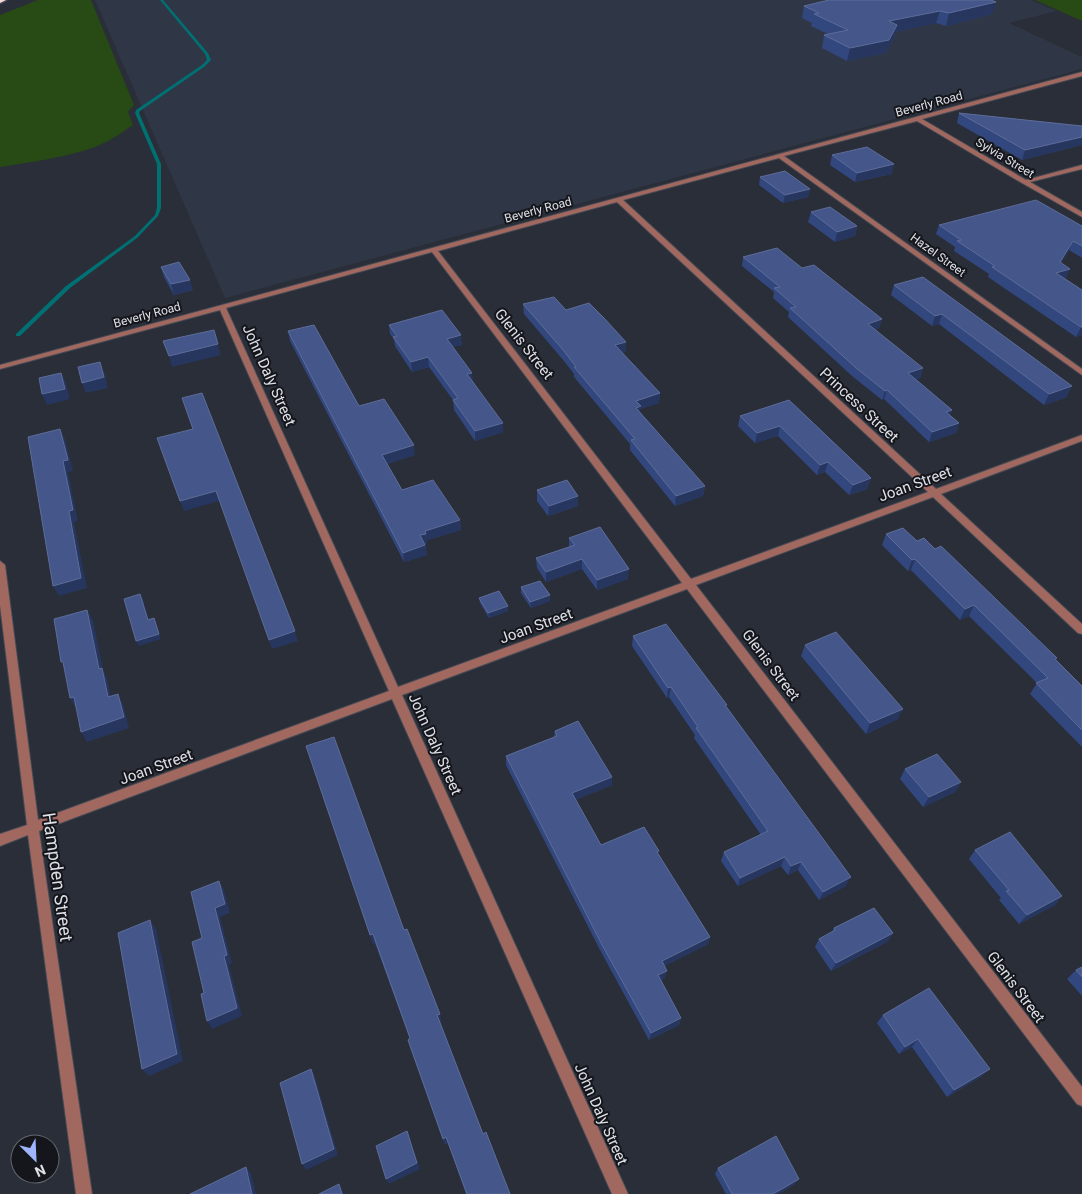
<svg xmlns="http://www.w3.org/2000/svg" width="1082" height="1194" font-family="Roboto,sans-serif">
<style>
.built{fill:#2f3646}
.green{fill:#284a15}
.lines{fill:none;stroke-linecap:round;stroke-linejoin:round}
.stream{fill:#007072;fill-rule:evenodd}
.street-casing{stroke:#464a54;stroke-width:2}
.highway-casing{stroke:#464a54;stroke-width:3}
.street{fill:#a16860;fill-rule:evenodd}
.highway{fill:#f8dbd7;fill-rule:evenodd}
.wall{fill:#33477f}
.shaded-wall{fill:#27365e}
.building{fill:#45578a;stroke:#5d6c99}
.labels{text-anchor:middle;dominant-baseline:central;stroke-width:4;stroke-linejoin:round;paint-order:stroke}
.far-street-label{font-size:12px;fill:#dde0e7;stroke:#14161b}
.street-label{font-size:15px;fill:#dde0e7;stroke:#14161b}
.near-street-label{font-size:18px;fill:#dde0e7;stroke:#14161b}
</style>
<rect width="100%" height="100%" fill="#292e38"/>
<!-- built -->
<path class="built" d="M95,0H1031L1057,11L1009,23L1082,57V69L225,298Z"/>
<!-- green -->
<path class="green" d="M38,0H91L134,105L128,112L133,125C120,134 107,143 92,148C63,158 31,162 0,167V15Z
M1035,0H1082V21Z"/>
<g class="lines">
<!-- stream -->
<path class="stream" d="M160,0H163L208,53L211,60L204,67L140,111L139,113L161,164V208L158,216L137,238L70,288L20,336H16V334L66,286L135,236L155,215L157,208V164L135,113L136,110L202,65L207,60L205,54Z"/>
<defs>
<path id="street" d="M1082,72V76L922,119L1026,180L1082,165V169L1030,182L1082,212V217L1022,183L917,121L784,156L1082,369V375L779,158L623,200L936,489L1082,435V441L941,494L1082,624V634L1078,633L933,497L696,585L1082,1087V1106L1077,1104L687,589L402,695L628,1194H612L392,699L39,831L92,1194H76L28,835L0,846V834L27,825L0,605V561L5,565L38,820L389,691L220,310L0,369V365ZM617,202L928,492L691,579L438,251ZM432,252L682,583L398,687L226,308Z"/>
<path id="highway" d="M0,0H6L0,3Z"/>
</defs>
<!-- street casing -->
<use href="#street" class="street-casing"/>
<!-- highway casing -->
<use href="#highway" class="highway-casing"/>
<!-- street -->
<use href="#street" class="street"/>
<!-- highway -->
<use href="#highway" class="highway"/>
</g>
<!-- wall -->
<path class="wall" d="M825,0H991L992,14L946,26L936,23L895,32L894,38L886,53L847,61L822,48L824,35L828,34L811,26L812,23L802,18L804,6L825,1Z
M959,113L1082,126V145L1022,160L957,123Z
M832,155L892,174L855,182L830,165Z
M760,177L810,189L808,197L783,203L759,185Z
M811,212L857,226L855,236L835,242L808,222Z
M939,225L1082,226V258L1069,250L1061,263L1066,279H1065L1082,290V335L1076,337L988,277L989,274L954,251L955,247L936,234Z
M743,257L802,268L882,319L879,328L875,330L923,368L920,378L916,379L952,410L950,415L959,423L956,433L929,442L884,399L882,400L852,376L788,317L789,312L773,298L774,292L742,266Z
M161,267L193,290L174,295L164,277Z
M923,277L1067,397L1044,405L939,324L932,326L891,295L894,285Z
M523,304L566,310L626,342V351L622,352L660,393L659,403L640,409V412L705,486L703,496L675,506L630,450V444L574,377V374L564,361L524,314Z
M389,325L462,345L453,347L503,432L475,441L454,410L453,400L429,367L412,372L395,346L394,339L390,334Z
M288,331L359,406L415,455L387,464L402,490L460,520L461,530L427,540V543L425,544L427,555L404,562L290,341Z
M789,400L871,478L867,489L849,495L825,472L817,475L778,436L755,443L738,426L740,416Z
M537,490L578,506L548,516L537,501Z
M886,534L917,541L935,549L1056,660L1082,686V747L1030,694L1037,683L969,616L960,620L911,570L908,571L882,545Z
M569,538L628,579L597,590L582,569L546,582L537,568L536,558L569,547Z
M521,587L550,601L531,608L521,593Z
M479,598L508,611L489,618L480,603Z
M633,636L726,707L846,886L819,900L798,870L788,875L781,866L738,886L721,861L724,852L761,835L694,738L695,735L669,697L667,698L632,646Z
M805,645L898,719L866,734L801,656Z
M555,731L612,785L575,800L601,845L658,855L710,937L708,944L664,966L665,978L661,980L681,1018L679,1025L649,1040L600,950L506,765V756L554,737Z
M306,746L404,930L441,1021L440,1022L483,1134L510,1194H466L448,1143L445,1145L410,1047L408,1040L410,1039L375,943L373,944Z
M905,769L961,782L955,792L923,807L900,779Z
M975,850L1062,896L1055,905L1019,924L999,900L1001,898L969,859Z
M834,928L893,933L887,942L831,971L815,947L819,939L832,932Z
M1082,967V996L1067,979L1076,970Z
M883,1015L982,1076L947,1097L912,1047L899,1054L877,1023Z
M718,1168L795,1184L778,1194H726L715,1174Z"/>
<!-- shaded-wall -->
<path class="shaded-wall" d="M996,2L992,14L946,26L949,13Z
M940,11L936,23L895,32L894,38L886,53L847,61L850,48L889,21Z
M1082,137V145L1022,160L1025,150Z
M894,164L892,174L855,182L857,173Z
M810,189L808,197L783,203L785,195Z
M857,226L855,236L835,242L837,232Z
M1073,241L1069,250L1056,272L1060,262Z
M1070,269L1066,279L1052,283L1056,273Z
M190,280L193,290L174,295L171,284Z
M942,314L939,324L932,326L935,316Z
M882,319L879,328L865,333L868,324Z
M1081,327H1082V335L1076,337Z
M214,330L221,355L172,367L169,356Z
M461,335L462,345L447,349V339Z
M626,342V351L615,354V345Z
M428,357L429,367L412,372L411,362Z
M100,362L104,372L108,388L86,393L82,383Z
M923,368L920,378L905,382L908,373Z
M61,373L66,383L70,399L47,405L42,394Z
M472,373L473,382L467,374Z
M1072,386L1067,397L1044,405L1049,394Z
M887,390L884,399L882,400L885,391Z
M660,393L659,403L640,409V416L635,417L636,401Z
M952,410L949,419L946,412Z
M503,423V432L475,441V431Z
M959,423L956,433L929,442L932,432Z
M780,426L778,436L755,443L757,433Z
M60,429L65,439L73,471L68,472L78,521L74,522L87,588L59,596L53,586L63,461Z
M414,445L415,455L383,465L382,455Z
M828,462L825,472L817,475L820,465Z
M871,478L867,489L849,495L853,485Z
M705,486L703,496L675,506L676,496Z
M216,491L219,501L184,511L180,501Z
M578,496V506L548,516L549,506Z
M460,520L461,530L427,540V543L421,545L420,535L425,531Z
M425,545L427,555L404,562L403,553Z
M582,559V569L546,582V572Z
M915,559L911,570L908,571L912,560Z
M629,569L628,579L597,590V580Z
M140,594L143,599L150,625L148,620Z
M550,595V601L531,608L530,602Z
M974,605L969,616L960,620L965,609Z
M508,606V611L489,618L488,613Z
M87,610L93,620L103,670L107,678L113,708L108,697L99,669Z
M154,618L161,639L139,646L136,641Z
M295,631L298,641L272,649L269,640Z
M671,687L669,697L667,698L668,688Z
M118,694L123,704L129,728L87,742L81,732Z
M74,697L76,709L70,698Z
M903,709L898,719L866,734L870,723Z
M612,777V785L571,802L572,793Z
M961,782L955,792L923,807L929,797Z
M785,857L781,866L738,886L740,878Z
M801,862L798,870L788,875L791,866Z
M851,877L846,886L819,900L823,892Z
M219,881L224,890L230,913L220,917L232,963L229,965L242,1016L212,1029L207,1021L224,956L215,908Z
M1062,896L1055,905L1019,924L1027,915Z
M150,920L156,929L183,1061L149,1076L142,1069Z
M893,933L887,942L831,971L836,963Z
M373,934L375,943L373,944L370,935Z
M710,937L708,944L660,968L662,961Z
M667,971L665,978L657,982L658,975Z
M440,1014L441,1021L439,1023L437,1015Z
M681,1018L679,1025L649,1040L651,1033Z
M918,1039L912,1047L899,1054L905,1047Z
M311,1069L315,1077L338,1155L306,1170L302,1164Z
M990,1069L982,1076L947,1097L954,1090Z
M407,1131L420,1169L389,1184L386,1179Z
M446,1137L448,1143L445,1145L443,1139Z
M246,1167L251,1173L256,1194H252Z
M799,1179L795,1184L778,1194H773Z
M339,1184L344,1194H342Z"/>
<!-- building -->
<path class="building" d="M829,0H991L996,2L949,13L940,11L889,21L897,25L889,40L850,48L824,35L848,30L814,14L819,13L804,6Z
M959,113L1082,126V137L1025,150Z
M867,147L894,164L857,173L832,155Z
M785,171L810,189L785,195L760,177Z
M1036,200L1082,226V246L1073,241L1060,262L1070,269L1056,273L1082,290V327H1081L992,267L995,266L957,241L961,240L939,225Z
M830,207L857,226L837,232L811,212Z
M777,248L802,268L814,265L882,319L868,324L923,368L908,373L952,410L946,412L959,423L932,432L887,390L885,391L855,367L790,308L796,307L774,288L780,287L743,257Z
M179,262L190,280L171,284L161,267Z
M923,277L1072,386L1049,394L942,314L935,316L894,285Z
M554,297L566,310L589,303L604,318L626,342L615,345L660,393L636,401L641,406L636,408L705,486L676,496L631,440L635,439L574,367H576L564,351L523,304Z
M442,310L461,335L447,339L472,373L467,374L503,423L475,431L453,400L458,398L428,357L411,362L393,337L397,336L389,325Z
M314,325L359,406L384,399L414,445L382,455L402,490L433,480L460,520L425,531L426,534L420,535L425,545L403,553L288,331Z
M214,330L218,344L169,356L163,341Z
M100,362L104,377L82,383L78,367Z
M61,373L65,389L42,394L39,378Z
M202,393L295,631L269,640L216,491L180,501L157,438L193,429L182,398Z
M789,400L871,478L853,485L828,462L820,465L780,426L757,433L740,416Z
M60,429L68,460L63,461L73,510L69,511L81,578L53,586L28,437Z
M567,480L578,496L549,506L537,490Z
M600,527L629,569L597,580L582,559L546,572L536,558L575,545L569,538Z
M903,528L917,541L924,538L935,549L941,546L1057,658L1055,659L1082,686V730L1036,683L1048,678L974,605L965,609L915,559L912,560L886,534Z
M540,581L550,595L530,602L521,587Z
M499,591L508,606L488,613L479,598Z
M140,594L148,620L154,618L159,634L136,641L124,599Z
M87,610L99,669L102,668L108,697L118,694L124,717L81,732L74,697L70,698L63,662H61L54,619Z
M666,624L727,705H725L851,877L823,892L801,862L791,866L785,857L740,878L724,852L768,831L696,728L698,727L671,687L668,688L633,636Z
M836,632L903,709L870,723L805,645Z
M578,721L612,777L572,793L601,845L644,827L659,851L657,852L710,937L662,961L667,971L658,975L681,1018L651,1033L601,943L506,756L557,736L555,731Z
M334,737L404,930L407,929L440,1014L437,1015L461,1077L483,1134L486,1132L510,1194H467L446,1137L443,1139L408,1040L410,1038L389,979L373,934L370,935L306,746Z
M937,754L961,782L929,797L905,769Z
M1010,832L1062,896L1027,915L1006,891L1009,890L975,850Z
M219,881L225,904L215,908L227,955L224,956L237,1008L207,1021L201,994L204,993L192,942L202,938L191,892Z
M874,908L893,933L836,963L819,939L835,930L834,928Z
M150,920L177,1054L142,1069L118,933Z
M1082,967V977L1076,970Z
M929,988L990,1069L954,1090L918,1039L905,1047L883,1015Z
M311,1069L334,1149L302,1164L280,1083Z
M407,1131L417,1163L386,1179L376,1146Z
M776,1136L799,1179L773,1194H732L718,1168Z
M246,1167L252,1194H190Z
M339,1184L342,1194H319Z"/>
<g class="labels">
<!-- far-street labels -->
<g class="far-street-label">
<text transform="translate(929 104) rotate(-15)">Beverly Road</text>
<text transform="translate(1005 158) rotate(31)">Sylvia Street</text>
<text transform="translate(538 210) rotate(-15)">Beverly Road</text>
<text transform="translate(938 255) rotate(36)">Hazel Street</text>
<text transform="translate(147 315) rotate(-15)">Beverly Road</text>
</g>
<!-- street labels -->
<g class="street-label">
<text transform="translate(524 344) rotate(52)">Glenis Street</text>
<text transform="translate(269 375) rotate(66)">John Daly Street</text>
<text transform="translate(859 405) rotate(43)">Princess Street</text>
<text transform="translate(915 484) rotate(-20)">Joan Street</text>
<text transform="translate(536 626) rotate(-20)">Joan Street</text>
<text transform="translate(771 665) rotate(53)">Glenis Street</text>
<text transform="translate(435 744) rotate(66)">John Daly Street</text>
<text transform="translate(156 767) rotate(-20)">Joan Street</text>
<text transform="translate(1016 987) rotate(53)">Glenis Street</text>
<text transform="translate(601 1114) rotate(66)">John Daly Street</text>
</g>
<!-- near-street labels -->
<g class="near-street-label">
<text transform="translate(58 877) rotate(82)">Hampden Street</text>
</g>
</g>
<!-- north arrow -->
<g transform="translate(35 1159) rotate(156)"><circle r="24" fill="#14161b" stroke="#64676d"/>
<path d="M0-4L9 19L0 12L-9 19Z" fill="#9eb4fd"/>
<text y="-8" font-size="14" font-weight="bold" text-anchor="middle" fill="#dde0e7">N</text>
</g>
</svg>
